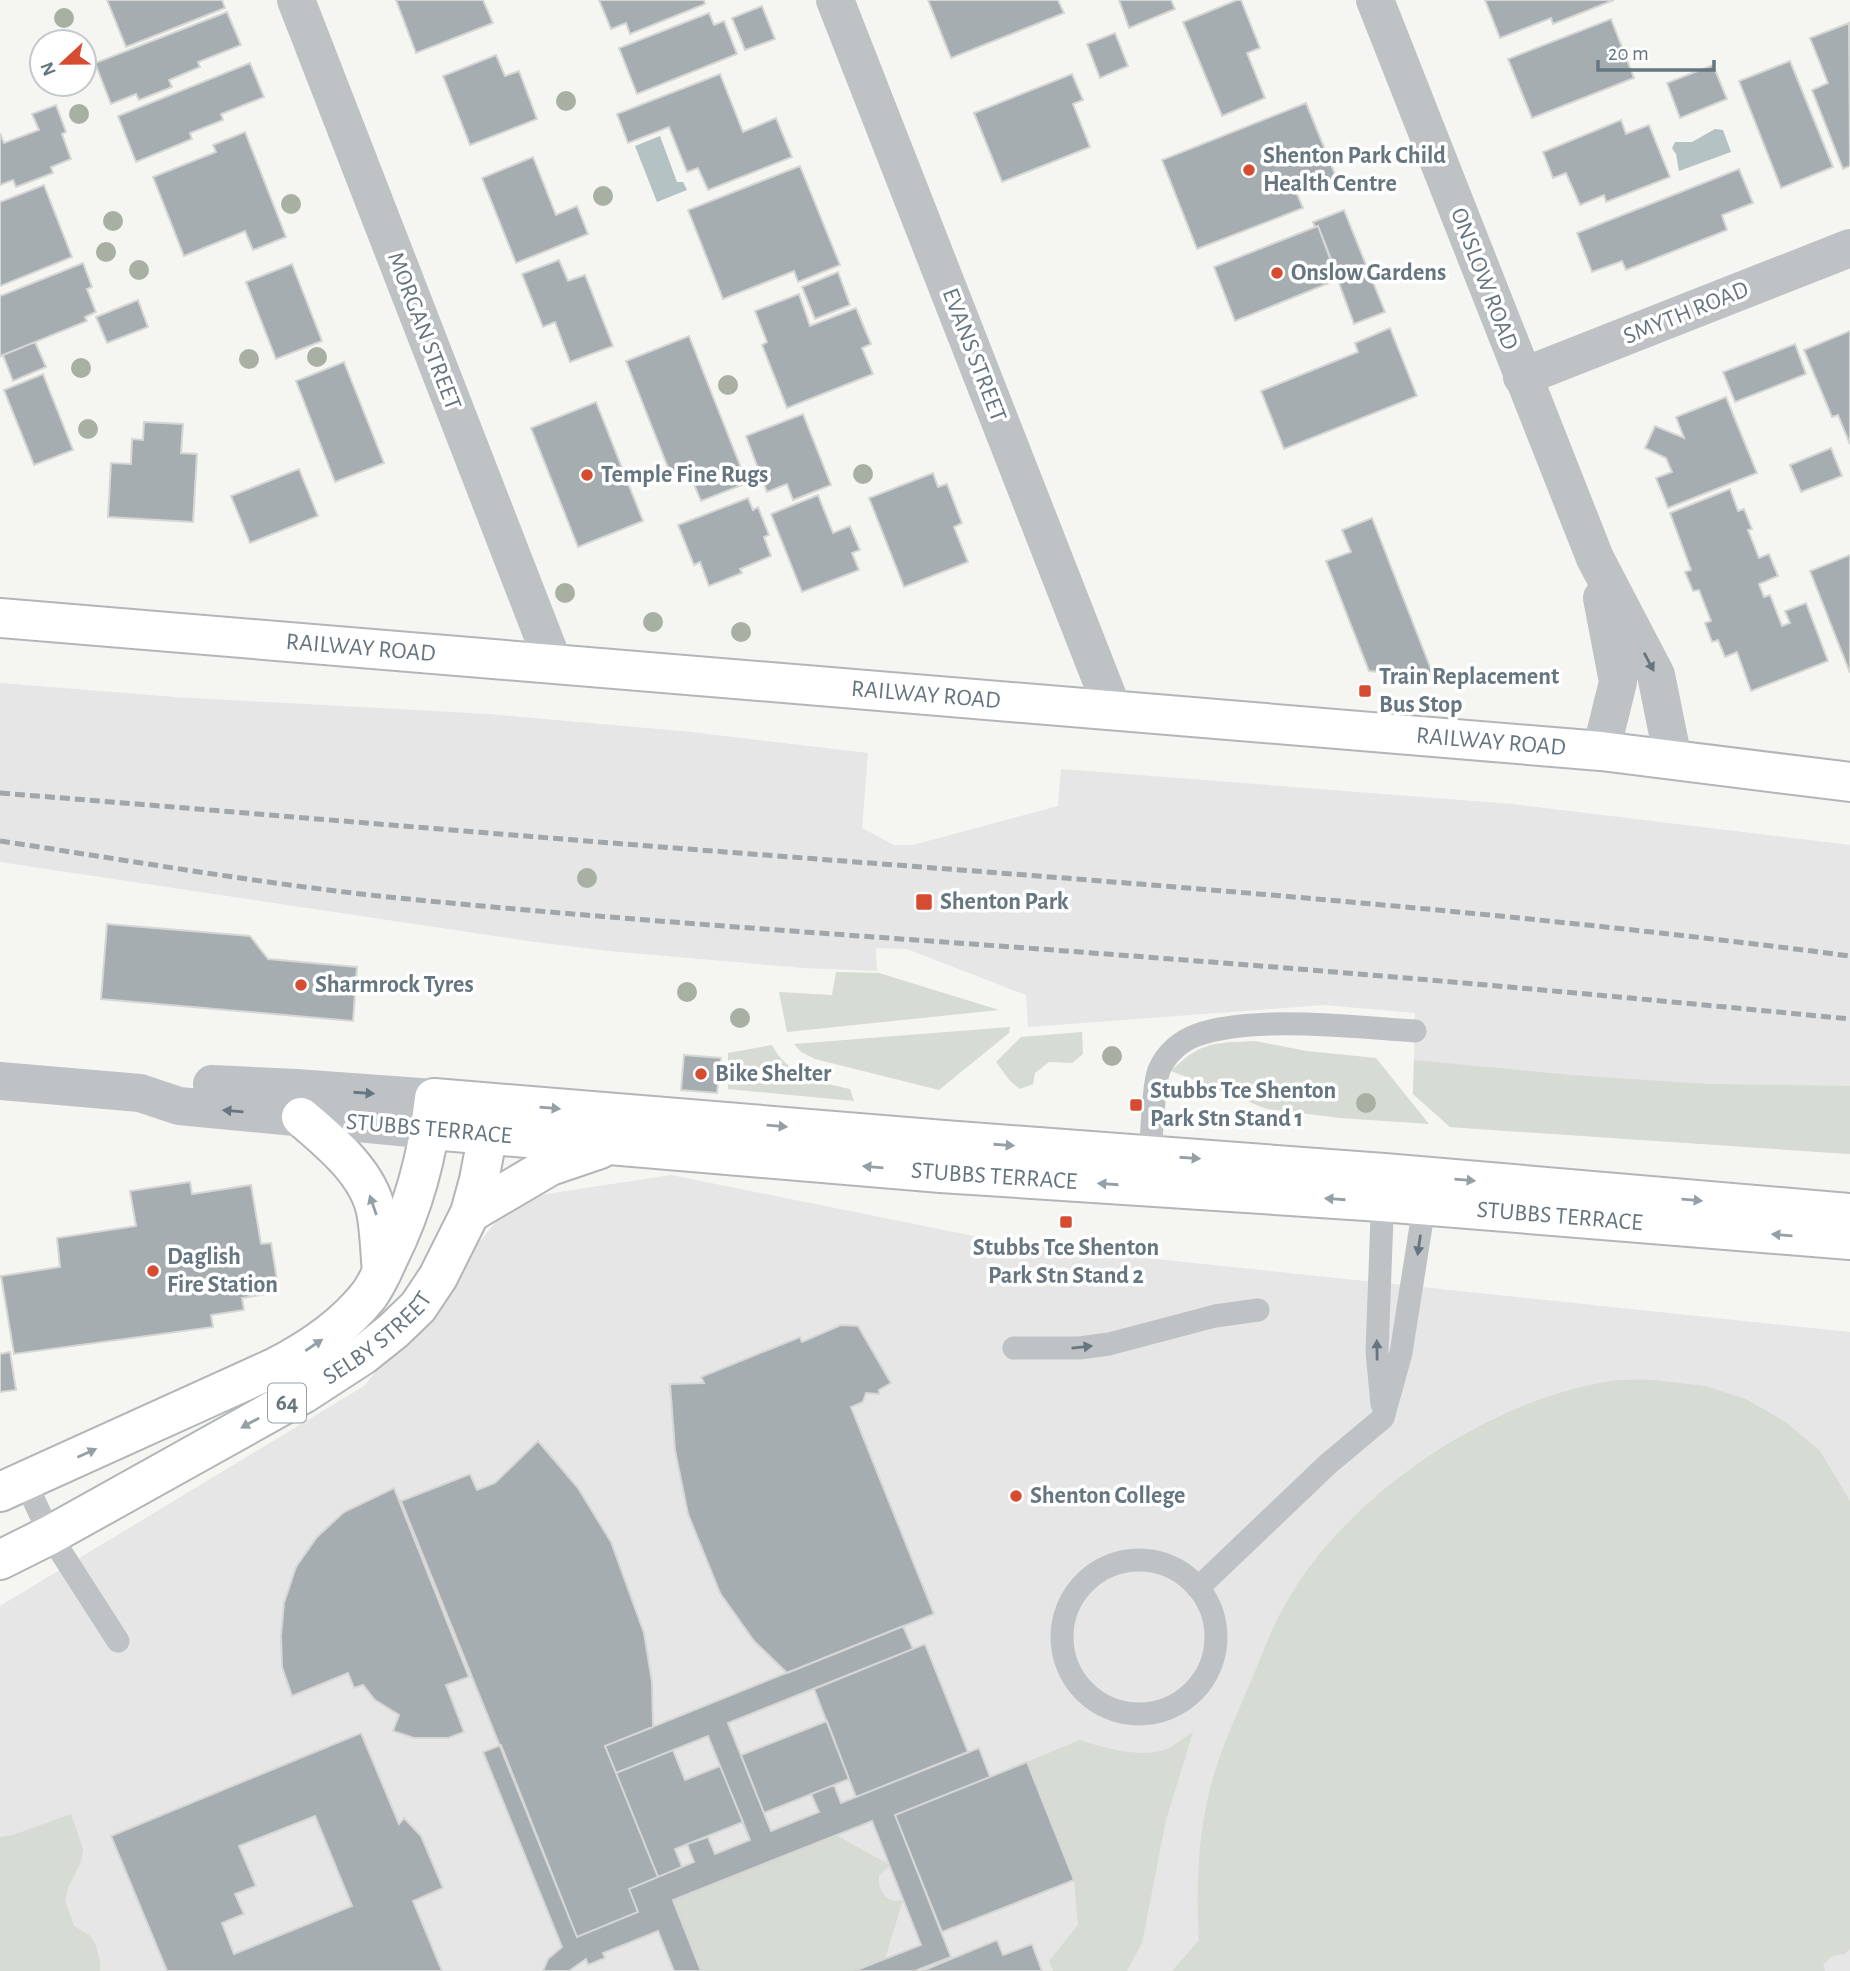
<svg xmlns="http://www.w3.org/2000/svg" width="1850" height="1971" font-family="'Alegreya Sans',sans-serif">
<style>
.built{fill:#e5e6e5}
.green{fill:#d6dbd3}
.water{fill:#b5c2c4}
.building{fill:#a5adb1;stroke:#d6d6d4;stroke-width:2;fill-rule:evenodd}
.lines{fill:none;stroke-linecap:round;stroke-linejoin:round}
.primary-casing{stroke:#b2b6b9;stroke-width:42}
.service{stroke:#bec2c5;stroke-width:23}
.minor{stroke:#bec2c5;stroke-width:38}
.tertiary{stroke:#bec2c5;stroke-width:38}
.primary{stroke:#fff;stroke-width:38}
.rail{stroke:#a0a6aa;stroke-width:5;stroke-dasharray:10 5;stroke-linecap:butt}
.tree{fill:#a8b0a3}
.oneway{fill:#667680}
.oneway2{fill:#949fa6}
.poi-dot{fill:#d64c30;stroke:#fff;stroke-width:2.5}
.labels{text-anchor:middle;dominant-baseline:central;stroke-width:7;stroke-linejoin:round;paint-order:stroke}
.shield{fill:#fff;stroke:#949fa6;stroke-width:2}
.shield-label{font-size:23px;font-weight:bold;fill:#667680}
.poi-label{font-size:24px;font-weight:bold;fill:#667680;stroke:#fff;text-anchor:start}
.street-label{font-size:24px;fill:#667680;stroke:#fff}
</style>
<rect width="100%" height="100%" fill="#f5f5f1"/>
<!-- built -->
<path class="built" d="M0,683L175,697L488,714L691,732L868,753L862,828L894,845H913L1058,806L1061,769L1512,804L1850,845V1154L1450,1127L1413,1094L1415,1013L1325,1005L1028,1027L1026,995L907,949L876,948L877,971L803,968L609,951L535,942L0,862Z
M671,1175L1013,1244L1850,1332V1971H0V1606L364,1386L514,1199Z"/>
<!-- green -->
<path class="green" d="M836,972L879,973L999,1010L787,1032L779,992L832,995Z
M1010,1027L1009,1033L939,1090L815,1059L801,1052L794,1044Z
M1082,1032L1083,1054L1072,1063L1049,1062L1035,1073L1033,1084L1020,1089L1010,1081L996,1062L1021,1037Z
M1255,1041L1307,1051L1376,1058L1429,1124L1340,1118L1267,1109L1171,1071C1201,1041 1215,1043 1255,1041Z
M772,1045C787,1075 819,1082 850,1089L854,1101L728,1089V1053Z
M1414,1060L1570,1075L1708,1084L1850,1086V1154L1450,1127L1413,1094Z
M1654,1380L1705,1386L1746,1399L1787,1423L1820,1451L1850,1501V1949L1845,1954L1832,1956L1823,1965L1825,1971H1172L1199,1940C1195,1884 1199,1815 1218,1762C1226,1737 1238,1712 1248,1688C1261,1659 1271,1628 1287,1601C1348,1495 1485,1402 1606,1382C1621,1379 1638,1380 1654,1380Z
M1193,1732L1166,1820L1142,1943L1127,1971H1053L1049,1961L1078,1925L1074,1880L1027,1762L1080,1740C1104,1748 1139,1758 1164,1750C1174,1747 1184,1737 1193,1732Z
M71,1814L83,1849L81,1862L68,1888L65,1901L74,1926L89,1935L95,1943L100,1960V1971H0V1837L13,1835Z
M836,1835L890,1865L879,1876C878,1892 887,1904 903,1900L885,1959L854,1971H701L673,1900Z"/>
<!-- water -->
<path class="water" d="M1715,129L1723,130L1731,152L1679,171L1676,154L1672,148L1675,142H1692Z
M660,136L677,182H683L687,190L657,202L635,146Z"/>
<!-- building -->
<path class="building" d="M107,0H222L225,8L126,47Z
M396,0H483L493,23L416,53Z
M599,0H704L705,4L630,34L626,23L611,29Z
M928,0H1058L1064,13L951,58Z
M1119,0H1171L1175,9L1129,28Z
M1237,0H1241L1260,48L1247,53L1265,98L1222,116L1183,22Z
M1485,0H1614L1553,24L1551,18L1500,38Z
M762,6L775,39L745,50L732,18Z
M227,12L241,45L198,62L200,67L169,80L172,87L139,100L136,94L111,104L95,63Z
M709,13L714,25L724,21L737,54L637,94L619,48Z
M1611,19L1634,78L1532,118L1508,59Z
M1849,23L1850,166L1843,169L1812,90L1828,83L1810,38Z
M1115,33L1128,66L1100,78L1087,44Z
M496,55L505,76L519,71L537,119L470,145L443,76Z
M1790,61L1833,167L1781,188L1739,81Z
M250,63L264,97L221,114L223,120L190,133L192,139L136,162L118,116Z
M1713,65L1727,99L1680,118L1667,83Z
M720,74L743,132L776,118L792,157L708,190L698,168L687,172L669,127L628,143L617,114Z
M1072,74L1083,100L1073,104L1090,147L1002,182L974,113Z
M1306,103L1337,179L1297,194L1303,208L1197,249L1162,160Z
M56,105L66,132L62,134L71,159L51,167L53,173L16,187L13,180L0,185V133L4,143L39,130L32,114Z
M1621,120L1626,134L1649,125L1670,177L1606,202L1604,195L1580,205L1566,173L1553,178L1543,152Z
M245,132L286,237L253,250L245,231L184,256L153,177L216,152L213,145Z
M533,157L556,215L577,206L588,234L516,263L482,178Z
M800,166L840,265L798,282L794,271L723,299L688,210Z
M1739,169L1753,203L1722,215L1727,230L1626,270L1622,261L1592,272L1577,233Z
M44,185L72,257L0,286V202Z
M1344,210L1385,312L1354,324L1318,226L1315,227L1313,222Z
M1318,226L1339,279L1235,321L1214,267Z
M559,260L568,281L585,275L613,346L570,362L555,322L543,327L522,274Z
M83,263L92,287L87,289L96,312L85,317L87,321L0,356V296Z
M292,264L322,341L276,359L246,282Z
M838,272L850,305L815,319L802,287Z
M799,294L810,326L856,308L871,344L862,348L873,374L787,408L762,345L767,342L755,311Z
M138,300L148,327L107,343L96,317Z
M1390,328L1417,396L1284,449L1261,391L1358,352L1355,343Z
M1850,331V444L1838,415L1832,417L1804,350Z
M689,336L747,483L701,501L687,468L671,475L626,361Z
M35,342L46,367L13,381L3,355Z
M1795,344L1806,374L1735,402L1723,372Z
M344,362L384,463L335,482L296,381Z
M43,374L73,450L34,465L4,390Z
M1726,397L1757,473L1668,508L1656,478L1672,472L1666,458L1645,448L1655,426L1684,438L1676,417Z
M596,402L643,521L578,547L531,428Z
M803,414L831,485L793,500L787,484L767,492L746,436Z
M144,422L183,424L181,453L197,454L193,522L108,517L111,463L131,464L132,439L143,440Z
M1831,448L1842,476L1801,492L1790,465Z
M299,469L318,516L250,543L231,496Z
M933,473L938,487L947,484L962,523L954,527L968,562L904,587L869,498Z
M1730,489L1738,511L1744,509L1752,529L1748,530L1759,558L1769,554L1778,576L1759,584L1764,597L1770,595L1782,626L1790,623L1785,611L1806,603L1828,661L1751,691L1737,652L1725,657L1718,640L1712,642L1705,623L1711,621L1699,590L1693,591L1685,572L1691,570L1670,513Z
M818,495L833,533L850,526L860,550L852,553L859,570L802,592L771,514Z
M748,498L753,510L758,507L769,535L764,537L771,556L740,569L742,573L709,586L700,562L694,565L678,525Z
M1372,518L1434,677L1369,671L1326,561L1351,552L1342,530Z
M1850,555V673L1810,571Z
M107,924L250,936L268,959L357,967L353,1021L101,999Z
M684,1055L721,1058L717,1093L681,1090Z
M190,1182L192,1194L251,1185L261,1244L271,1243L279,1292L242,1298L244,1310L211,1315L213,1327L14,1354L1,1276L60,1267L57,1238L136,1226L130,1191Z
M841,1325L858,1326L891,1383L879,1390V1394L866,1393L863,1402L851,1407L934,1614L787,1673L754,1641L720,1593L688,1514L675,1450L670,1384L704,1383L701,1377L800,1337L802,1342Z
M10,1352L16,1390L0,1392V1354Z
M538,1441L578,1488L611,1542L644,1633L652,1682L653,1727L605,1746L658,1877L629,1889L638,1912L577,1937L401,1501L470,1474L477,1490L495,1483Z
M394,1488L469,1677L446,1685L464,1732L448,1738H414L393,1731L399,1715L375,1700L363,1685L354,1688L348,1673L292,1696L282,1667L281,1636L284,1603L296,1567L317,1537L344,1512Z
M903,1626L913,1649L728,1723L771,1831L819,1812L811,1794L834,1785L841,1803L979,1748L990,1777L895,1815L951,1957L915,1971H854L921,1945L872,1821L673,1900L701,1971H674L658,1931L603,1953L605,1958L588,1965L586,1959L569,1971H543L548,1959L562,1947L483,1752L501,1745L577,1937L638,1912L629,1889L694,1862L687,1844L708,1837L715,1854L750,1840L708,1736L616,1773L605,1746Z
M925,1644L968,1752L856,1797L814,1689Z
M827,1721L849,1779L764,1813L741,1755Z
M361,1733L399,1824L404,1818L421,1836L443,1888L413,1901L442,1971H167L111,1836ZM315,1816L352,1906L234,1954L222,1923L244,1914L235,1894L256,1886L239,1846Z
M673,1750L685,1780L720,1766L743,1822L675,1849L682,1867L658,1877L616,1773Z
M1027,1762L1074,1880L942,1932L895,1815Z
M997,1940L1003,1955L1032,1944L1042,1971H922Z"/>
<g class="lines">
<defs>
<g id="primary">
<path id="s1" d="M0,618L1601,751L1850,782"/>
<path d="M301,1117C329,1141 368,1172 376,1211C380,1231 380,1252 382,1272"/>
<path id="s2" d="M431,1130L941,1173L1381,1202L1850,1240"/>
<path d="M470,1213L550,1166L600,1149"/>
<path d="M0,1492L276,1367C311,1349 344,1327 369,1295C377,1284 383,1270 389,1257C414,1207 428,1154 434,1098L944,1140L1384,1173L1850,1213"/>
<path id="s3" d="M0,1560L50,1535L303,1394L363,1355L393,1331L418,1307L438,1277L470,1213L479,1180L492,1112"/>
</g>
</defs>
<!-- primary casing -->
<use href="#primary" class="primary-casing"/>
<!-- service -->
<path class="service" d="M1150,1155C1152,1136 1153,1085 1159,1070C1166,1054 1180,1041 1197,1035C1253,1015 1354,1027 1415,1031
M1014,1348H1079L1109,1344L1215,1316L1258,1310
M1382,1404L1377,1352L1383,1190
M25,1481L50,1535L118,1641
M1062 1637a77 77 0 1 1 154 0a77 77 0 1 1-154 0Z
M1198,1588L1328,1464L1383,1418L1401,1353L1426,1194"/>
<!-- minor -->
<path class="minor" d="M296,0L553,662
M835,0L1113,710
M1522,377L1850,248
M0,1081L140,1093L179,1106L431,1130
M212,1084L296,1088L434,1098"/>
<!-- tertiary -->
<path class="tertiary" d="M1375,0L1595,558L1656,675L1673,759
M1601,751L1618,682L1602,598"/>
<!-- primary -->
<use href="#primary" class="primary"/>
<!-- rail -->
<path class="rail" d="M0,793C264,814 527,837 791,857C1144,884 1499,910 1850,956
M0,841C126,860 252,882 379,896C642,923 907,938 1171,959C1397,976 1624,997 1850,1019"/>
</g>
<!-- trees -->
<g class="tree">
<circle cx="64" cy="18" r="10"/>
<circle cx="566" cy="101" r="10"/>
<circle cx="79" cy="114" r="10"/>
<circle cx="603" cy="196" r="10"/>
<circle cx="291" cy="204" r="10"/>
<circle cx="113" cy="221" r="10"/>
<circle cx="106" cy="252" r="10"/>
<circle cx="139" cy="270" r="10"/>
<circle cx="317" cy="357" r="10"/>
<circle cx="249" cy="359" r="10"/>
<circle cx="81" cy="368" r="10"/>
<circle cx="728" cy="385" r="10"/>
<circle cx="88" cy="429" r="10"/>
<circle cx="863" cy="474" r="10"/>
<circle cx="565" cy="593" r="10"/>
<circle cx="653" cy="622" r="10"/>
<circle cx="741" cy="632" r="10"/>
<circle cx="587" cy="878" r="10"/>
<circle cx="687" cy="992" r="10"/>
<circle cx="740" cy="1018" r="10"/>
<circle cx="1112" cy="1056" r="10"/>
<circle cx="1366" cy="1103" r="10"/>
</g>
<!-- one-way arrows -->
<defs><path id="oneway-solid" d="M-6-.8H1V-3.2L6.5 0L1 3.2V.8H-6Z" transform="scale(1.75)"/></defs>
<g class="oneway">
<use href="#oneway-solid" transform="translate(1649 662) rotate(62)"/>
<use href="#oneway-solid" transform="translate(364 1093) rotate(4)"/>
<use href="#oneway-solid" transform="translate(233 1111) rotate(-175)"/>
<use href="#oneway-solid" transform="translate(1419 1245) rotate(98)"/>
<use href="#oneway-solid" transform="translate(1082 1347) rotate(-6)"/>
<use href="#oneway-solid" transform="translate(1377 1350) rotate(-91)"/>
</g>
<g class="oneway2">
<use href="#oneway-solid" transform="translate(550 1108) rotate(5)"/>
<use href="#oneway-solid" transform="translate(777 1126) rotate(5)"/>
<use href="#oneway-solid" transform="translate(1004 1145) rotate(4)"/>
<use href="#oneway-solid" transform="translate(1190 1158) rotate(4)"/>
<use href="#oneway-solid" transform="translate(873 1167) rotate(-175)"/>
<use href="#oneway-solid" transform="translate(1465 1180) rotate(5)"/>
<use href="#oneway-solid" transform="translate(1108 1184) rotate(-176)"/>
<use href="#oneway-solid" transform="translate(1335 1199) rotate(-176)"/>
<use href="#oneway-solid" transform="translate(1692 1200) rotate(5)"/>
<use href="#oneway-solid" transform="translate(373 1205) rotate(-109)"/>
<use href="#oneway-solid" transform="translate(1782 1235) rotate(-175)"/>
<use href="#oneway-solid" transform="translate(314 1345) rotate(-34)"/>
<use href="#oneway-solid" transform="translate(250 1423) rotate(151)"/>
<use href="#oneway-solid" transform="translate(87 1453) rotate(-24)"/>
</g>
<!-- markers -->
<g class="poi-dot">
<circle cx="1249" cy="170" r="7"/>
<circle cx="1277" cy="273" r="7"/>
<circle cx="587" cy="475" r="7"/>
<rect x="1358" y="684" width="14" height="14" rx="3.5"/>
<rect x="915" y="893" width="18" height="18" rx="3.5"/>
<circle cx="301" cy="985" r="7"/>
<circle cx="701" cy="1074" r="7"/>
<rect x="1129" y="1098" width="14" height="14" rx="3.5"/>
<rect x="1059" y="1215" width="14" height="14" rx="3.5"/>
<circle cx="153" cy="1271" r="7"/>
<circle cx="1016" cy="1496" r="7"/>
</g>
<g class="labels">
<!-- shield labels -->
<rect class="shield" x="268" y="1383.5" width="38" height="39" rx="5"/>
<g class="shield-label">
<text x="287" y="1403">64</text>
</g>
<!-- poi labels -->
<g class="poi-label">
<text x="1263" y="156">Shenton Park Child<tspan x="1263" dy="28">Health Centre</tspan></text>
<text x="1291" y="273">Onslow Gardens</text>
<text x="601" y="475">Temple Fine Rugs</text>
<text x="1379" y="677">Train Replacement<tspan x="1379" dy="28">Bus Stop</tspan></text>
<text x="940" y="902">Shenton Park</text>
<text x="315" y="985">Sharmrock Tyres</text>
<text x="715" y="1074">Bike Shelter</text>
<text x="1150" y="1091">Stubbs Tce Shenton<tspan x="1150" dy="28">Park Stn Stand 1</tspan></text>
<text x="1066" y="1248" text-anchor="middle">Stubbs Tce Shenton<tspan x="1066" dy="28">Park Stn Stand 2</tspan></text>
<text x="167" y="1257">Daglish<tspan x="167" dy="28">Fire Station</tspan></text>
<text x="1030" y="1496">Shenton College</text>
</g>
<!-- street labels -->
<g class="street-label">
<text transform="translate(1484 279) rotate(69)">ONSLOW ROAD</text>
<text transform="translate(1686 313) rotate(-22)">SMYTH ROAD</text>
<text transform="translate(424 331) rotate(69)">MORGAN STREET</text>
<text transform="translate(974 355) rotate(69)">EVANS STREET</text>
<text stroke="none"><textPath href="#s1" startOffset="362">RAILWAY ROAD</textPath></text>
<text stroke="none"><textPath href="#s1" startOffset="929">RAILWAY ROAD</textPath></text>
<text stroke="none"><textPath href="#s1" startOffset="1496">RAILWAY ROAD</textPath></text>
<text transform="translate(429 1129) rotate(5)">STUBBS TERRACE</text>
<text stroke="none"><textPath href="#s2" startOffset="565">STUBBS TERRACE</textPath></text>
<text stroke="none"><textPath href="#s2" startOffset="1132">STUBBS TERRACE</textPath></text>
<text stroke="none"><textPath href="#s3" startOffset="439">SELBY STREET</textPath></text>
</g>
</g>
<!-- north arrow -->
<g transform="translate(63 63) rotate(248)"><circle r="33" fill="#ffffff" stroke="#c2c8cc" stroke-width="2"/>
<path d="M0-5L12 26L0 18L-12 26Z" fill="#d64c30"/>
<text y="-10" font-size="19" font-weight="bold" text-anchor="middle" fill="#667680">N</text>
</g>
<!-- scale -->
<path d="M1598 60v10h116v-10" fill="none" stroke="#667680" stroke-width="3.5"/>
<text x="1608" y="60" font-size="21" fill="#667680" stroke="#ffffff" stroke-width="5" paint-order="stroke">20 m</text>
</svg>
